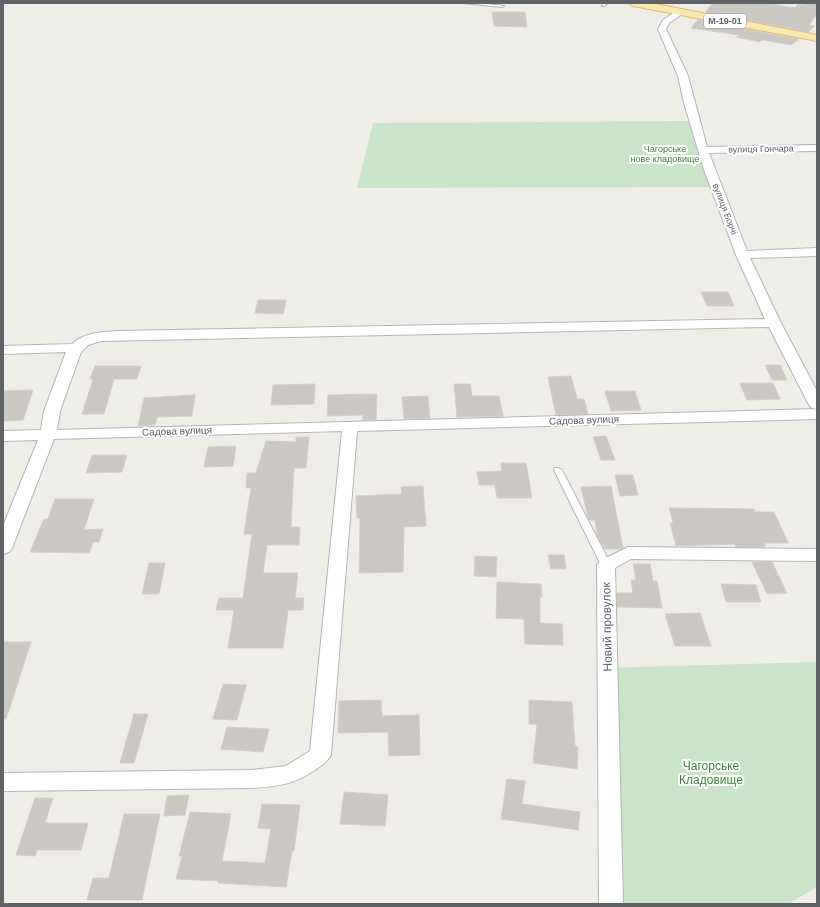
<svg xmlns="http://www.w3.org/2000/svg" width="820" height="907" font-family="Arial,sans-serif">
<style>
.green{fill:#c9e4c7}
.building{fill:#cbc8c4;stroke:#d4cfc6}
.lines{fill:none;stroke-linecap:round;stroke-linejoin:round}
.service-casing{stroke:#b2b5b8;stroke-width:2}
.minor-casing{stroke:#b2b5b8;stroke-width:2}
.primary-casing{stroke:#e5ba6b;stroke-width:2}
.service{fill:#fff;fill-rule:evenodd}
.minor{fill:#fff;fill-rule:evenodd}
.primary{fill:#f8e8b4;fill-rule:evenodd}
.labels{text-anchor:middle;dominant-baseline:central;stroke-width:4;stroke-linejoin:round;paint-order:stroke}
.shield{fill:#fff;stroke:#8f9294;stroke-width:1}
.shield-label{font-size:9px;font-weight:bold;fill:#5f6366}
.far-park-label{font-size:9px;fill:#41853f;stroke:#fff}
.far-street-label{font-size:9px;fill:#5f6366;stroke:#fff}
.street-label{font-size:10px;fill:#5f6366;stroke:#fff}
.near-street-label{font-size:12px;fill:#5f6366;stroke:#fff}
.near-park-label{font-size:12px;fill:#41853f;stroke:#fff}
</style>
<rect width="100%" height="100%" fill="#efede8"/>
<!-- green -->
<path class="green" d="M690,121L713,187L357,188L373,123Z
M817,662V887L788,904H612L600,668Z"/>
<!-- building -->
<path class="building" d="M713,3H766L795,8L798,4L803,5L805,3L817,4V14L809,25L815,26L808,32L705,12Z
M492,12H525L527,27L494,26Z
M698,20L799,39L791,45L762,40L760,42L736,37L739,35L691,28Z
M701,292H728L734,306H707Z
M258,300H286L283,314L255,313Z
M765,365H780L787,380H772Z
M95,366H141L137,379H114L104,414H82L93,379H90Z
M571,376L577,399H584L588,414L556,415L548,377Z
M740,383H773L780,399L747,400Z
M315,384L314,404L271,405L273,385Z
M454,384H470L472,396H499L503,416L457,417Z
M33,390L23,420L3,421V391Z
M605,391H635L641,410L611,411Z
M377,394L376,420H363V415L327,416L328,395Z
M195,395L192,416L157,417L155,425L138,426L144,398Z
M428,396L430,418L404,419L402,397Z
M606,436L615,460H601L593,437Z
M296,437H309L306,468H294L291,527H300L299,545H267L263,573H298L295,598H304L303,610H288L283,648H228L234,610H216L219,598H243L252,534H244L251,488H246L247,473H256L266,441L296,442Z
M236,446L233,466L204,467L208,447Z
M92,455H127L122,472L86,473Z
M501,463H526L532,498H497L495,485H479L477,472L502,471Z
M615,475H633L638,495L620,496Z
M423,486L426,526L404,527L403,572L359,573L360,518H357L356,496L402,494L401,487Z
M611,486L623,548L620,549H605L597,535L595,520H589L588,517L581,487Z
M55,499H94L84,530L103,529L99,542H93L89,553L30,552L44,519H48Z
M669,508L754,509L755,512H774L788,543H764L765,547H736L735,544L676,546L670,523H673Z
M548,555H564L566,569H551Z
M475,556L497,557L496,577L474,576Z
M752,562H772L787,593L767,594Z
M149,563H165L159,594H142Z
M633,564H650L653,581H657L662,608L617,607V593H633L631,580H636Z
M497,582L541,584L542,597H540V623L562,624L563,645L525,644L524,619L496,618Z
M721,584L756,585L761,602H726Z
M700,613L711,646H675L665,614Z
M3,642H31L6,719L3,718Z
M223,684L246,685L237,720L213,719Z
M381,700L382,716L419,715L420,755L389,756L388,732L338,733L339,701Z
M529,700L572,702L575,746L578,747L577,769L533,763L537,724H529Z
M134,714H148L134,763H120Z
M227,727L269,729L263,752L221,749Z
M507,779L525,781L522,804L580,812L578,830L501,819Z
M344,792L388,795L385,826L340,824Z
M189,795L185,815L164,816L167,796Z
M35,798H53L45,823H88L81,850H37L35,856L16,855Z
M262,804L300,805L294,851H292L286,887L218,883V881L176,879L182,856H179L190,812L231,814L222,861L265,863L271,829L258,828Z
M124,814H160L142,900H87L93,878H109Z"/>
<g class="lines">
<defs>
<path id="service" d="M463,3H479L504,6L502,7Z
M603,3H608L604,6H602Z
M555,468H558L562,470L611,565L609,567H603L601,565L554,470Z"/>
<path id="minor" d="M678,10L685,12L669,23L666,29L688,76L707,147L817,145V151L709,153L747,251L817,248V256L750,258L781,323L817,391V419L357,431L331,755C327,762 322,765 315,770C292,785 279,786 252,788L3,791V773L252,770L286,766L310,751L342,431L54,439L12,548L9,552L3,554V526L38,440L3,441V431L41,430L44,411L66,352L3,354V346L72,344C85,332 104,332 120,331L765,319L736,255L704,170L684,103L678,76L658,29L663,20ZM769,327L809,405L812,408L817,409L57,430L60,411L81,352L88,345L101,341Z
M628,547L817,549V561L631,559L615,568L623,904H599L597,565L600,561Z"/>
<path id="primary" d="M628,3H650L817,35V41L633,6Z"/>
</defs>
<!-- service casing -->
<use href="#service" class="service-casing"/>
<!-- minor casing -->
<use href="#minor" class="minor-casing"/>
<!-- primary casing -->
<use href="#primary" class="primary-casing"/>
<!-- service -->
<use href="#service" class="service"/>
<!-- minor -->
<use href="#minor" class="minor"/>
<!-- primary -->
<use href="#primary" class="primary"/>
</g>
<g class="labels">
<!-- shield labels -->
<rect class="shield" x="704" y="14" width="42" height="14" rx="3"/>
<g class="shield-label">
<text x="725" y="21">М-19-01</text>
</g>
<!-- far-park labels -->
<g class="far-park-label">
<text x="665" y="149">Чагорське<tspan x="665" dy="10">нове кладовище</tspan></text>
</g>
<!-- far-street labels -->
<g class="far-street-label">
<text transform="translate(761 149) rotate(-1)">вулиця Гончара</text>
<text transform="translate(725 209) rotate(69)">вулиця Борчі</text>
</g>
<!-- street labels -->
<g class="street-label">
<text transform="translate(584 420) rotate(-2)">Садова вулиця</text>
<text transform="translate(177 431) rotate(-2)">Садова вулиця</text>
</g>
<!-- near-street labels -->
<g class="near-street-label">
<text transform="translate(607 627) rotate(-91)">Новий провулок</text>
</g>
<!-- near-park labels -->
<g class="near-park-label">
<text x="711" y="766">Чагорське<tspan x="711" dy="14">Кладовище</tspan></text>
</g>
</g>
<!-- border -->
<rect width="820" height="907" fill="none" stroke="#5f6366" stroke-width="8"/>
</svg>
